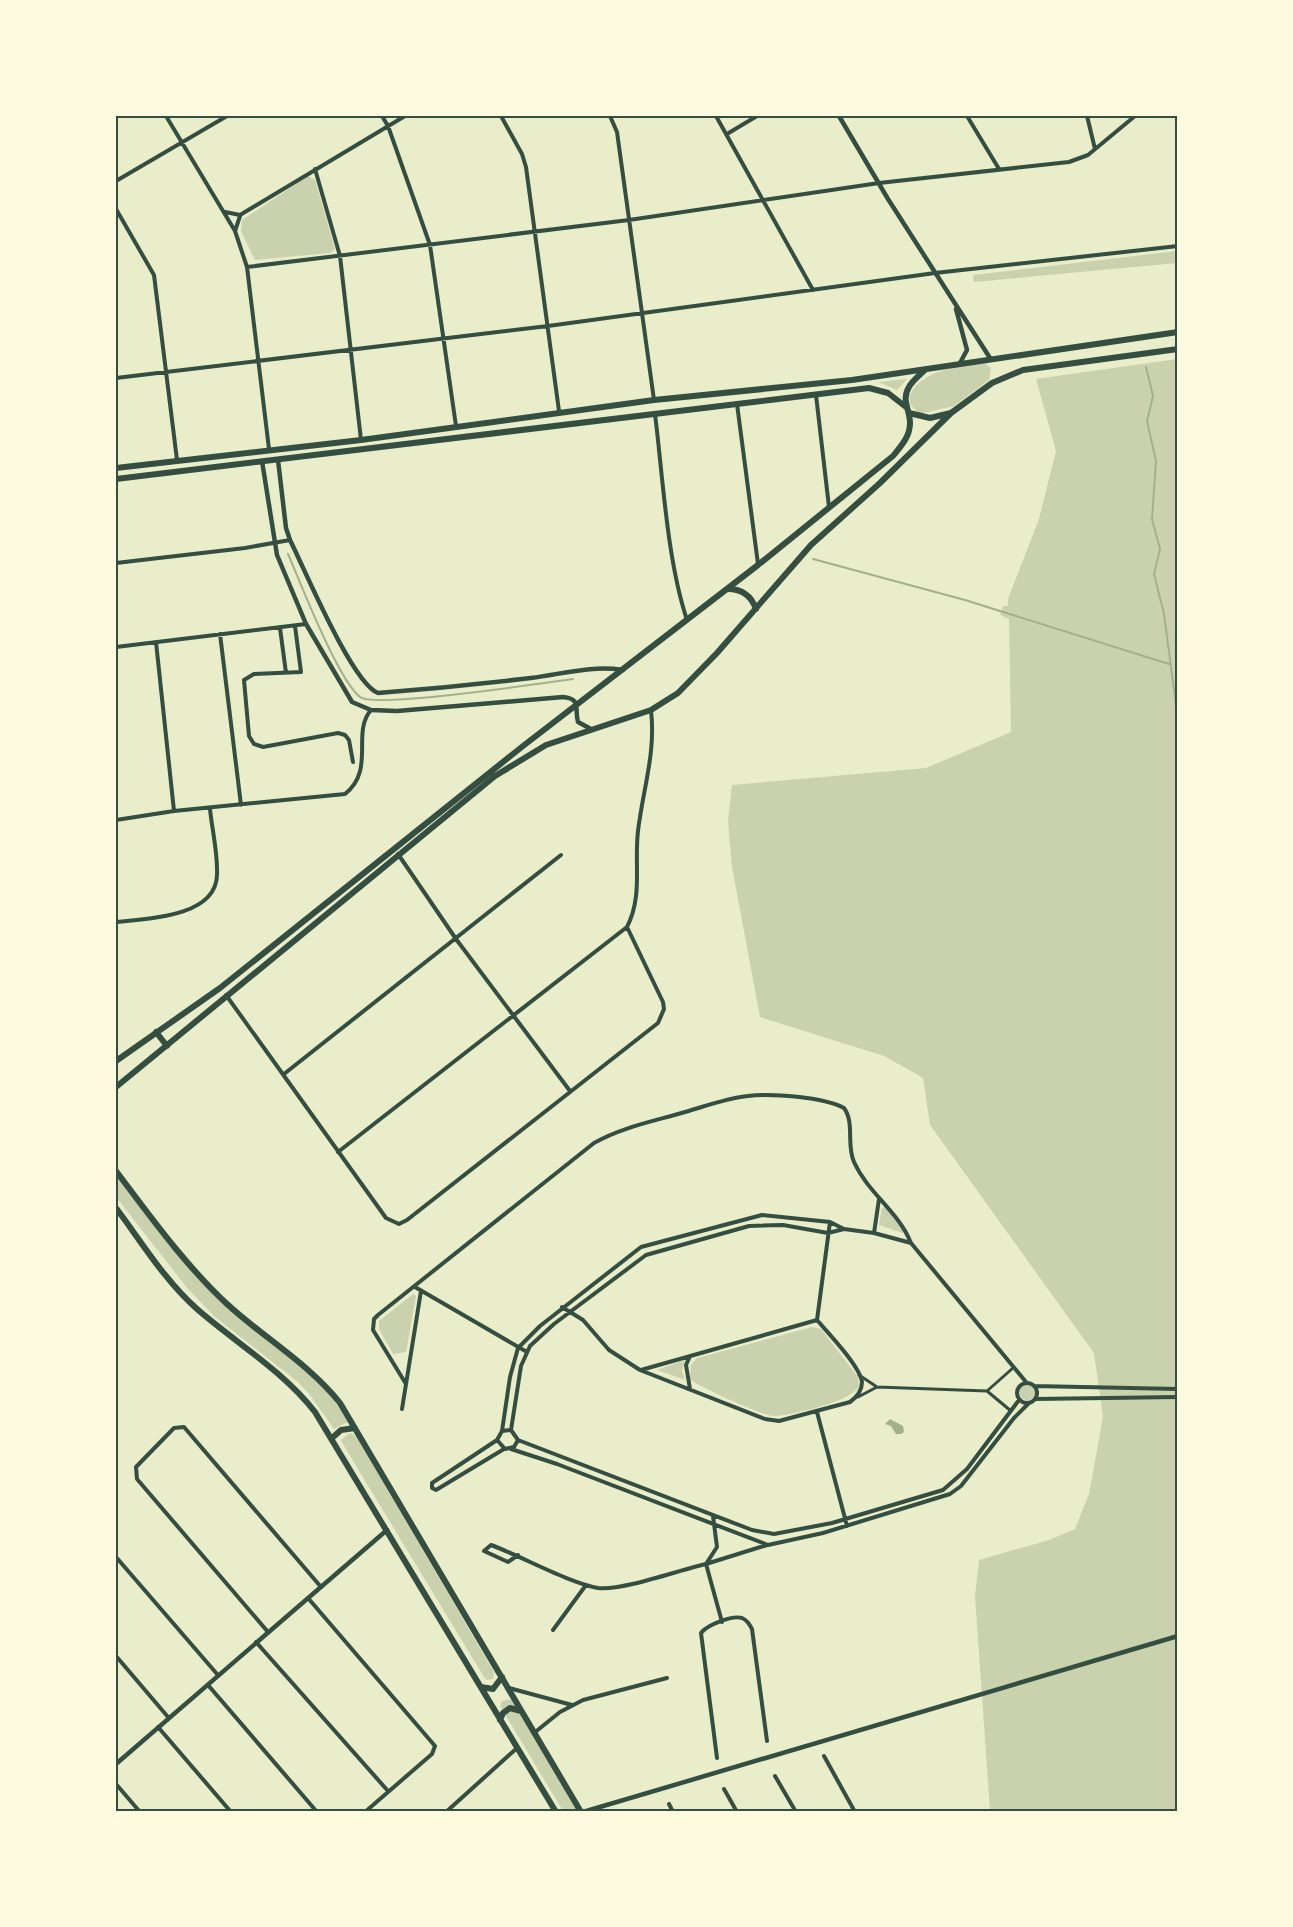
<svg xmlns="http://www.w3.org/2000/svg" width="1293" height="1927" font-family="Merriweather,serif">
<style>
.green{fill:#cad2ad}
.water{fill:#a3b18a}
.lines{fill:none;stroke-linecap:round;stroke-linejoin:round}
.stream{stroke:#a3b18a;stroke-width:2}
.pedestrian{stroke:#344e41;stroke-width:3}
.minor{stroke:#344e41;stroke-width:4}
.tertiary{stroke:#344e41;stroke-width:4.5}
.primary{stroke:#344e41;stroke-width:6}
.neatline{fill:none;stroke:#344e41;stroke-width:2}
</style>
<rect width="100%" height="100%" fill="#e9edc9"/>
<!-- green -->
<path class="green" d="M308,176L315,180L335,249L330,253L255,260L241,231L242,220Z
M1177,251V263L974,282L973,275Z
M1177,359V1811H990L975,1596L979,1560L1049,1540L1075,1529L1089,1494L1103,1417L1094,1353L930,1125L923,1078L884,1056L760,1017L732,867L728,822L732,785L926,768L1011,732L1009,619L1000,615L1003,606H1008V599L1039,519L1056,451L1036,379Z
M984,363L991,368L989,380L954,406L919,414L910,404V395C921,370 960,366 984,363Z
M907,379L897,390L878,382Z
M116,1174C149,1215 182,1265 220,1301C263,1342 319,1369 348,1422L334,1429L310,1395L298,1382L215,1317L188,1289L116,1197Z
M885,1207L903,1231V1233L879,1225L882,1208Z
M413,1294L416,1296L406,1352L393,1354L379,1329V1321Z
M812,1327L821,1329L858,1377L859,1386C852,1402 792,1415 774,1416C765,1417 697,1386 690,1379L691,1365L697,1358Z
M685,1360L682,1371L685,1380L657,1370Z
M1019 1392a8 8 0 1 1 16 0a8 8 0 1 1-16 0Z
M350,1433L356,1436L494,1672L493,1679L487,1680L484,1677L344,1446L341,1440Z
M512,1699L579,1811H563L500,1706L502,1701Z"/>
<!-- water -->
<path class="water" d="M890,1419L903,1426L904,1432L901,1434H896L891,1426L885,1424Z"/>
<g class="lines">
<!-- stream -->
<path class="stream" d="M1146,367L1153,396L1147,421L1156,461L1152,519L1160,549L1154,574L1164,614L1178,720
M288,554C301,584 338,680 360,697C375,709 544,683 573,679
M813,559L965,600L1169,664"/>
<!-- pedestrian -->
<path class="pedestrian" d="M877,1387L987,1391
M858,1397L877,1387L859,1375
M1011,1411L987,1391L1013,1368"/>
<!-- minor -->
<path class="minor" d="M166,116L235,231L247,267L269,449
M382,116L388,126L430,245L456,426
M501,116L522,154L526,167L559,411
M610,116L617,132L654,400
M716,116L813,290
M967,116L999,169
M1087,116L1095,149
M727,134L757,116
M315,169L340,256L361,440
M116,181L227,116
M116,209L154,275L177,460
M225,212L240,215L405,116
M235,231L240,216
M247,267L629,220L879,183L1069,162L1088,155L1135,116
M116,378L548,326L935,273L1178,246
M816,395L829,507
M737,404L758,564
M655,414C663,478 667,560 687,620
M116,563L245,548L290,540
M295,626L301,672L254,674L244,680L249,736L254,744L263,747L338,733L345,735L349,740L353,762
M280,628L286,673
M220,634L241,805
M156,642L174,811
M116,647L306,624
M116,820L174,811L345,794C376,769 351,733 371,710
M398,854L456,939L570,1091
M116,922C147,919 216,917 217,875C218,853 212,830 210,809
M226,995L386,1218L399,1224L407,1220L658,1023L664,1009L663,1002L627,927C643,896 634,864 638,831C643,789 656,753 651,710
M284,1074L561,855
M338,1152L627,927
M874,1233L879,1199
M415,1287L527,1352
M562,1307L583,1320L609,1350L640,1370L765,1419L779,1421L850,1402C857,1397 862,1391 862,1382C860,1366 828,1333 817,1320
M817,1320L830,1222
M641,1370L817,1320
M1017 1393a10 10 0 1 1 20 0a10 10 0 1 1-20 0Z
M406,1384L373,1330L374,1319L378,1315L594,1143C622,1127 655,1121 685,1112C706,1106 727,1098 748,1096C771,1093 824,1097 844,1108C855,1123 846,1145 854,1162C868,1193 898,1211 911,1243
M1034,1386L1178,1389
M690,1389L686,1365L690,1356
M1035,1399L1178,1397
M402,1409L421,1291
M817,1412L847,1526
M511,1430L521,1366L530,1346L554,1324L646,1255L749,1226L783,1225L828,1233L844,1229
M502,1431L511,1430L518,1440L514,1447L505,1449L497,1440L502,1431L510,1377L518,1348L540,1326L641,1247L762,1215L830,1222L844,1229L874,1233L911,1243L1026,1382
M497,1440L432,1483V1488L436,1490L504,1449
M518,1440L752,1530L774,1534L832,1523L943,1490L967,1469L1019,1400
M511,1449L557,1464L768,1545L823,1533L950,1494L961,1486L1014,1418L1029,1403
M518,1555L508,1562L484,1551L491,1545C521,1556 569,1583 598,1588C622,1591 679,1570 706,1564L717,1547L713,1516
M116,1557L217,1674
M308,1598L435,1746L432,1754L365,1812
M722,1622L706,1564L767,1545
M553,1630L586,1585
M268,1632L137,1479L136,1467L174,1428L184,1427L321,1587
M256,1642L388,1791
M116,1656L168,1717
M208,1685L317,1812
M509,1688L572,1705
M158,1727L231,1812
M534,1733L560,1712L583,1700L667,1678
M824,1756L855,1812
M717,1758L701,1633C707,1625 732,1615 742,1618C747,1620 750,1625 752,1629L767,1741
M775,1776L796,1812
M116,1784L140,1812
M724,1789L737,1812
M669,1804L673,1812
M446,1812L517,1748"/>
<!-- tertiary -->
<path class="tertiary" d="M839,116L888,199L990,358
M956,309L967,350L960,363
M278,460L286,528L290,540C305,570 352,683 378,693C429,689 480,684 531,678C563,674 591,665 623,670
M262,461L277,555L306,624L352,702L371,710L397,711L563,697C582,699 574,708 578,722L591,729
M116,1764L387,1530
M583,1812L1178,1636"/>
<!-- primary -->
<path class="primary" d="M909,413L930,418L951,413L992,383L1023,370L1178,349
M116,468L361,440L654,400L852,380L1178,332
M116,479L869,388L888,393L906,407
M728,589C742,589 751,595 756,609
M156,1032L167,1046
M116,1061L220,988L523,746L758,565L893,456C901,446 910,437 910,423C910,410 901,400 909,387C912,381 920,375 925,370
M116,1087L495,776L546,745L651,710L678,693L717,653L811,545L880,483L951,413
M116,1171C150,1216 185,1265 227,1304C264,1338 308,1363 340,1403L581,1812
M116,1208C141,1241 165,1281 197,1309C236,1343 282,1370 315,1412L556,1812
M332,1438L341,1430L355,1428
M481,1687L493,1689L502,1677
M500,1720L503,1713L510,1708L521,1711"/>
</g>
<!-- border -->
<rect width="1293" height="1927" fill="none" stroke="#fefae0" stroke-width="234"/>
<rect x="117" y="117" width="1059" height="1693" class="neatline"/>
</svg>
